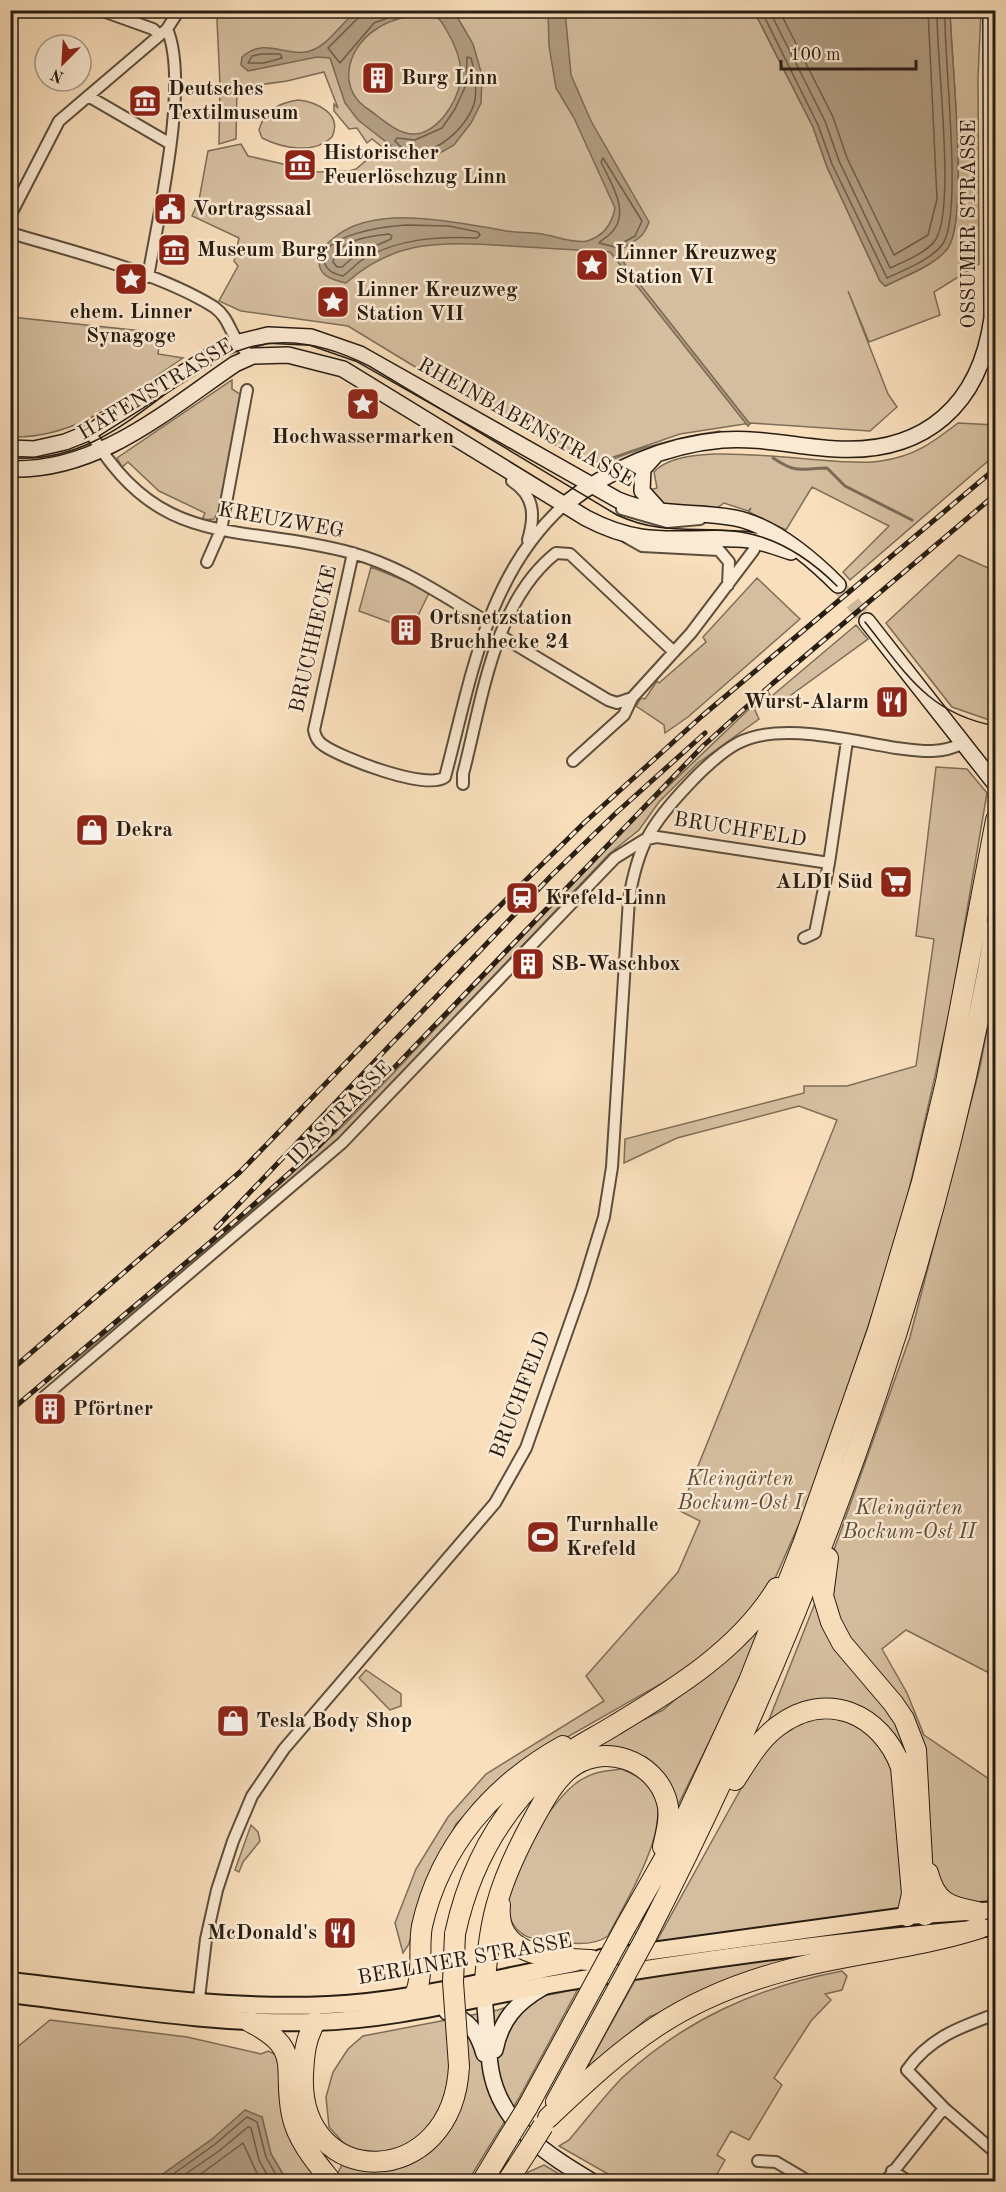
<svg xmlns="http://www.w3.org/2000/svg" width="1006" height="2192" font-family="'Old Standard TT',serif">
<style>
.green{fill:#d5be9f;stroke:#7e6e58;stroke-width:1.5}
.water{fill:#b29d82;stroke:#7b6a55;stroke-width:1.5;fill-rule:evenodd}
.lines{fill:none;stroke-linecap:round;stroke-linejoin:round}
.shore{stroke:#6d5d4a;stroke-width:1.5}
.stream{stroke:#7b6a55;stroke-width:3}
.secondary-tunnel{stroke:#cfb89a;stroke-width:15;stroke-dasharray:15 8;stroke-linecap:butt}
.minor-casing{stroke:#5c4e3c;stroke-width:14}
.secondary-casing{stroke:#281d12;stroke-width:18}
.primary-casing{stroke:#281d12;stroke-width:20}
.motorway-casing{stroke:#281d12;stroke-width:22}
.minor{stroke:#fbead3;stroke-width:10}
.secondary{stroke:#fbead3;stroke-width:15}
.primary{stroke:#f9dfbc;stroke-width:16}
.motorway{stroke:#f9dfbc;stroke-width:20}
.tram{stroke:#281d12;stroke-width:1.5}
.rail-casing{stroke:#281d12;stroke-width:5}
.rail{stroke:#fbead3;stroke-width:3;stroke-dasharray:9;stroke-linecap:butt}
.motorway-bridge-casing{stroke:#281d12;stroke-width:22;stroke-linecap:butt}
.motorway-bridge{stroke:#f9dfbc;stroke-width:20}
.labels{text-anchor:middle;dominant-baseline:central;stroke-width:5;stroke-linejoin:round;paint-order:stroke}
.poi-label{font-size:21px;font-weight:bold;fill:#281d12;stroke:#fbead3;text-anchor:start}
.street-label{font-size:21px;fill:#281d12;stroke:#fbead3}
.park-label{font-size:21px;font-style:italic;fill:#5c4d3c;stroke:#fbead3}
</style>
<rect width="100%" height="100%" fill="#f9dfbc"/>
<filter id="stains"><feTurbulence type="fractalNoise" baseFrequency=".00333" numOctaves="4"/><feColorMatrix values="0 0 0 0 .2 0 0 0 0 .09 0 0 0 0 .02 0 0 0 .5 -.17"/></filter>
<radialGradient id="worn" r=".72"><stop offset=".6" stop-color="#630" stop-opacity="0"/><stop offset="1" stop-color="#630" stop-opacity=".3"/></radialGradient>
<!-- green -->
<path class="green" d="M220,11H754L813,127L827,167L880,281L886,286C905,276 935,266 948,247C969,217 951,56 950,11H981L978,78L979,264L934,292L940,315L869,342L848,291L888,394L897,407L870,431L751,423L680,434L599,462L581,459L440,382L348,326L241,311L219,301L238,266L234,261L239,238L192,216L199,200L208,151L241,144L248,156L318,172L349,171L356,169L382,147L372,139L367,143L357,128L349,129L334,111V104L338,108L324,72L287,81L237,88L236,139L219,144L220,84L217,20Z
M298,100C317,102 343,114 332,137C314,155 282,148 262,138L259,130C264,111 278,103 298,100Z
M11,317L161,333L158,354L183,358C129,394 79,439 11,437Z
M232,380V389L240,394L222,510H219L214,519L202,520L205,513L159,491L128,462L122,467L117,458Z
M958,423L995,425V455L850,580L843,572L889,526L812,487L786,530L749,512L751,508L748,511L724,503L717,508L668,507L646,491L657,488L654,472C688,434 831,469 881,461C915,456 932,443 958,423Z
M720,431L724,434L662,445L600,469L597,467L598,465C638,448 677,437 720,431Z
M959,555L995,571V722L952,707L886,623Z
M371,567L430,591L411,630L359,611Z
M757,578L800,619L688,717L665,733L664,725L636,706L641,698L645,699L657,681L659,683L706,642L703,637Z
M856,625L868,639L780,703L773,695Z
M768,691L770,695L754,708L759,719L698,763L659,802L639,830L609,854L350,1128L303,1173L77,1362L75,1360L260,1203L346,1123L633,820Z
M936,767L967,769L987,793L950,1010L907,1199L872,1315L807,1506L773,1583L733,1632L694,1665L511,1769L456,1824L423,1891L409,1944L403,1953L395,1923L416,1869L448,1817L486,1774L604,1701L586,1676L678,1572L700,1521L680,1511L837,1120L799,1106L677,1138L624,1163L625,1139L804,1093V1086H847L916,1066L934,939L916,936Z
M995,987V1676L906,1630L882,1649L907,1693L924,1735L995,1783V1901L901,1908L864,1950L781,1963L649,2017L585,2071L744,1783L815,1603L910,1337L980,1067Z
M763,1623L738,1684L677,1807L670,1784L580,1751L663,1710Z
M366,1670L401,1694V1706L390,1710L386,1706L359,1678Z
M622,1769C630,1773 640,1777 646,1783C683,1813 624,1904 608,1936C594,1946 571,1944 555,1941C546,1940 531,1940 524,1935C477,1907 547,1806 575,1784C590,1772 604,1771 622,1769Z
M251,1825L258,1832L260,1841L243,1862L239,1872L235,1870Z
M842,1971L847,1976L842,1990L825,1994L831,2000L811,2021L774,2078L782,2085L749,2140L731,2131L717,2155L725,2160L713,2181H620L559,2146L569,2140C587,2119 604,2096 623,2077C686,2019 758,1987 842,1971Z
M578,1989L519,2098L468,2181H337L335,2178L350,2150L329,2127L326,2097L333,2072L348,2049L363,2036L498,2010L538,1997Z
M50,2020L187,2037L261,2054L268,2051L281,2057L296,2149L318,2181H287L271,2154L262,2117L211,2140L153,2181H19L11,2168L10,2053Z
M544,2165L571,2181H522L528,2172Z"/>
<!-- water -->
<path class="water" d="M357,11L452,10L455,13L473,44L482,75L481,103L471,123L454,145L440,153L418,157L403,155L358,120L345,103L330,58L317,57L248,71L241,65L242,57C265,37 283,56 306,52C328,48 340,23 357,11ZM430,13C440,17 443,24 448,33C455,45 460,57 461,71C463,95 438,136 412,134C395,133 379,116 365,107C336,85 349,45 378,28C393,18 413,15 430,13Z
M548,11H565L571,75L591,121L649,222C640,246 630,238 619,253L627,268L750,424L748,426L610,252C577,250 543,248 510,246C446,242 396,238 346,283C334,280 320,277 319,263C318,251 326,244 335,237C376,204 454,222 501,230C514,233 528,232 542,234C555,236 576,244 587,241C604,236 612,224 615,208L574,118L556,88L549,46Z
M754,11H950C951,56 969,217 948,248C935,266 904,276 885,286L880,281L827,167L813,127Z
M245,2110L262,2117L271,2154L287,2181H153L211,2140Z"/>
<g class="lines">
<!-- shore -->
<path class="shore" d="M360,10L359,17L328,48L340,63L374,23L410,10
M761,10L818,125L832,164L887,278C904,270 930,260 942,245C964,216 943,55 945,10
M769,10L825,121L839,161L890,268C904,262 928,252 936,239C956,205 936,58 937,10
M779,10L833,117L847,158L894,255L928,235L937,199L928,10
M262,54H280L282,58L264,63H248L252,56Z
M467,57L471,58C475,72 477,85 475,100C470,128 420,173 395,141L397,138L415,140L442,128L455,109L466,85Z
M603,158L642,221L635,236L615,247L599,243C602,239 606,238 610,234C632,214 611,183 601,162Z
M406,225L449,226L478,232L480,235L477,238C437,236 396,239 362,260C355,265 350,271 343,276C336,274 328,272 325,264C315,234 390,226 406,225Z
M389,234L392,236L391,239L357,254L342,267H337L333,262C336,240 371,236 389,234Z
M162,2182L214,2145L247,2117L257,2122L266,2157L280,2182
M174,2182L219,2151L248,2127L251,2128L259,2160L271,2182
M190,2182L243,2143L261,2182"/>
<!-- stream -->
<path class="stream" d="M773,458C799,475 800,468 827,468L845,486L912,520"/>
<!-- secondary-tunnel -->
<path class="secondary-tunnel" d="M838,585L867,621"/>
<defs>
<path id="minor" d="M100,10L153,29L158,34
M88,96L169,143
M10,216L59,121L167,29L179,10
M10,233C72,251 160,273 214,307C233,320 230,344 253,356
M148,277C158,218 190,82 167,29
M90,432C160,552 239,522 352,553C401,566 443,596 486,621
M512,481C535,496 535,516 528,540
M622,509L667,522L700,519
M626,537L642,546L719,550L729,562L728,585
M353,553L314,730C315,736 317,741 323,745C341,758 427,791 445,777C471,680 486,575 564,505
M207,562L221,530L247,390
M501,636L608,700L617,703L632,698L691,633L753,551L761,537
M573,761L624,715L632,698
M463,784V774C482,702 493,603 556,553L570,554L674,652
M804,938L815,933L829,863L847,741
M44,1397L342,1143L615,858L644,840L657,837L829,863
M198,2007L206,1939L217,1890L233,1841L252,1796L284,1749L495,1503L526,1448L582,1289L604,1217L612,1167L629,899C638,845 651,824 689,784C703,769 720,753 738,743C781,721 850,741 896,748C920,751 940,755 963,743
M996,2014C960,2027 929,2038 907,2070L944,2108L996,2153
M758,2161L776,2162L810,2182
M892,2171L910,2182
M10,2181L11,2182
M885,2182L944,2108"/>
<path id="secondary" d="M10,448L34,449L65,442L90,432L227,345L268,335L311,337L360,354L618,500C662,518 692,510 735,518C774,526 811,558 838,585
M654,457L643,469L642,491L660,511
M10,469C98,472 166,411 235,364L253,356L288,355L343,369L586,518C645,549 675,536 736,539C755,539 773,546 791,552
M564,505C609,469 665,445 722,440C760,437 799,447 836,449C926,454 980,404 992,318L991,10
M867,621L996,785
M484,1997C487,2021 487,2047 491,2071C501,2126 548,2155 593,2182
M447,2012C469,2020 478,2032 484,2054
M495,2050C501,2020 516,2003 542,1988"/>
<path id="primary" d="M601,1958L907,1916L996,1910
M10,1981C116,1993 222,2010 328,2005C409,2002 495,1978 575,1963
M10,1994C111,2006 212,2025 314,2022C399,2020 481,1996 565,1982C708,1958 851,1939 996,1927"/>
<path id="motorway" d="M828,1558L823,1596L831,1622L842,1643L893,1703L904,1719L916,1750L925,1915
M735,1780C748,1760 759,1740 778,1726C827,1689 881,1714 901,1767L912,1894L907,1916
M928,1873C936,1903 949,1907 978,1912
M500,1905C495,1958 553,1958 591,1960
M626,1926L676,1838L749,1681L803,1544L878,1330L922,1182L946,1082L996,820
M455,1934C470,1864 502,1807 557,1761C574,1747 596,1737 615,1725C675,1689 740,1649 777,1588
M646,1937C809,1618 935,1281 996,926
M415,1994C424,1978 418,1945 422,1926C440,1846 493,1785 563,1746
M484,1997C488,1924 496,1888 532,1822C542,1804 552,1784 568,1770C602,1741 656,1760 667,1802C671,1816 666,1834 663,1847
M250,2022C304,2049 282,2067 292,2115C297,2140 316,2162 332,2182
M315,2022C305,2040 304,2055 303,2075C298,2192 453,2192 459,2066
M556,2102L598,2025
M527,2108L576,2018
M548,2118C626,2044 676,2000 784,1971C848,1953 915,1949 980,1928
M482,2182L509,2137
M507,2182L526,2153"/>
</defs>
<!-- minor casing -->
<use href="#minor" class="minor-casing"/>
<!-- secondary casing -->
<use href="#secondary" class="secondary-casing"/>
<!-- primary casing -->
<use href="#primary" class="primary-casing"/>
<!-- motorway casing -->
<use href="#motorway" class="motorway-casing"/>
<!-- minor -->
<use href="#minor" class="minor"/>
<!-- secondary -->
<use href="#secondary" class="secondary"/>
<!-- primary -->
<use href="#primary" class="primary"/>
<!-- motorway -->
<use href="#motorway" class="motorway"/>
<!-- tram -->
<path class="tram" d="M15,458C158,466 199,278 369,366L617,515C663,536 695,526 741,532C778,538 811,560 837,586
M865,622C905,672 928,714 996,726"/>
<defs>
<path id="rail" d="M216,1228L551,876L616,813L705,733
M10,1371L240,1172L451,954L585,822L702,716L996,468
M10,1411L233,1223L315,1150L703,746L772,684L996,494"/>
</defs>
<!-- rail casing -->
<use href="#rail" class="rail-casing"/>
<!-- rail -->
<use href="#rail" class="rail"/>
<defs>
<path id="motorway-bridge" d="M455,1934L453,1982L459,2066
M576,2018L626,1926
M598,2025L646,1937
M509,2137L527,2108
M526,2153L543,2126"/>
</defs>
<!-- motorway-bridge casing -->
<use href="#motorway-bridge" class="motorway-bridge-casing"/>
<!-- motorway-bridge -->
<use href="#motorway-bridge" class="motorway-bridge"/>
</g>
<!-- icons -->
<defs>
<symbol id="building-square" viewBox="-11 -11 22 22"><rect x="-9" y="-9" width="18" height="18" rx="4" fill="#8f2418" stroke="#fbead3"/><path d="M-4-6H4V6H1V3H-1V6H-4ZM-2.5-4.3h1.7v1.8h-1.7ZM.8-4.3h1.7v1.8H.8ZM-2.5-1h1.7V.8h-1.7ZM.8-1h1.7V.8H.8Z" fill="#fff"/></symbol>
<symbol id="museum-square" viewBox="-11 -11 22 22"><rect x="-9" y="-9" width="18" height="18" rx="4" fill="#8f2418" stroke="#fbead3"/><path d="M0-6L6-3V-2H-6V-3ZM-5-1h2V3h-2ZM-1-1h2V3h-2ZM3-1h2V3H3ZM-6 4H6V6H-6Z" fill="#fff"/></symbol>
<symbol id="civic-square" viewBox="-11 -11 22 22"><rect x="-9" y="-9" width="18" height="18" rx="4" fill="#8f2418" stroke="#fbead3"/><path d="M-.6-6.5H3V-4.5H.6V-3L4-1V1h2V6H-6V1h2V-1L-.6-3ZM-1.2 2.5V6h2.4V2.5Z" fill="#fff"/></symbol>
<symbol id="sight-square" viewBox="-11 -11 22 22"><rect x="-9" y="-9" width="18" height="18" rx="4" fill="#8f2418" stroke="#fbead3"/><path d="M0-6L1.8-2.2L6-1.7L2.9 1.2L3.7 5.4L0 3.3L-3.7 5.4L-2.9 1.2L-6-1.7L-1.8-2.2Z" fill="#fff"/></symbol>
<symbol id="restaurant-square" viewBox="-11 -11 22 22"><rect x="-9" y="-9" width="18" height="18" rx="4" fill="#8f2418" stroke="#fbead3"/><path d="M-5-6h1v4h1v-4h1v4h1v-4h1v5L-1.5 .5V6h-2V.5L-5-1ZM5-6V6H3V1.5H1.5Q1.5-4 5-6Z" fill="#fff"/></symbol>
<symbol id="shop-square" viewBox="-11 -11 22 22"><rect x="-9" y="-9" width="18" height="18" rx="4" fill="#8f2418" stroke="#fbead3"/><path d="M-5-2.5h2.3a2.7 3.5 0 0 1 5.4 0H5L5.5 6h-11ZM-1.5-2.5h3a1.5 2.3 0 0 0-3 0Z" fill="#fff"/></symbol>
<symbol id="supermarket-square" viewBox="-11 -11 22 22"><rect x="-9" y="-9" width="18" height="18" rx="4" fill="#8f2418" stroke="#fbead3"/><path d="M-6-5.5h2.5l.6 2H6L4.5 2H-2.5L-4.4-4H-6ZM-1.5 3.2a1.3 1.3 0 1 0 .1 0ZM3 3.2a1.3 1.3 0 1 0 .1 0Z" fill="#fff"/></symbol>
<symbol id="station-square" viewBox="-11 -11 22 22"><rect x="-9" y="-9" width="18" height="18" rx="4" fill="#8f2418" stroke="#fbead3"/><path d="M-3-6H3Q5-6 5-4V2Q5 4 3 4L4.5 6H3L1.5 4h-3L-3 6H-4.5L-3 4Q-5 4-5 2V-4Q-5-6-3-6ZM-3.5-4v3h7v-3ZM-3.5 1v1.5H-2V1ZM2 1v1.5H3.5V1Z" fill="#fff"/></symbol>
<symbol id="stadium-square" viewBox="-11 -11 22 22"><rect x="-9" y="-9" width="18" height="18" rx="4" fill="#8f2418" stroke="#fbead3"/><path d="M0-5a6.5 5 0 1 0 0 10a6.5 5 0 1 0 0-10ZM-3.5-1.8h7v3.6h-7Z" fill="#fff"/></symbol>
</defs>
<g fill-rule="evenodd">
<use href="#building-square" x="359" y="59" width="38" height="38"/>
<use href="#museum-square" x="126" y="82" width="38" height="38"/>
<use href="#museum-square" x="281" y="146" width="38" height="38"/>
<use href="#civic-square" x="151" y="190" width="38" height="38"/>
<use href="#museum-square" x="155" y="231" width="38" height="38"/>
<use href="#sight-square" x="573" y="246" width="38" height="38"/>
<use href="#sight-square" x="112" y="260" width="38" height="38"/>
<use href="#sight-square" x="314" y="283" width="38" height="38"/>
<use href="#sight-square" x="344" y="385" width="38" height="38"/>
<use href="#building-square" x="387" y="611" width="38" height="38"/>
<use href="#restaurant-square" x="873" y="683" width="38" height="38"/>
<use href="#shop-square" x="73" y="811" width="38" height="38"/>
<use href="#supermarket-square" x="877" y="863" width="38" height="38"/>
<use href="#station-square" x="503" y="879" width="38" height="38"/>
<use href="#building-square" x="509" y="945" width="38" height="38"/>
<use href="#building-square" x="31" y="1390" width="38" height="38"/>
<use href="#stadium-square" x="524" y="1518" width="38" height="38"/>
<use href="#shop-square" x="214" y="1702" width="38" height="38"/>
<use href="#restaurant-square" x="321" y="1914" width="38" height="38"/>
</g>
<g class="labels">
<!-- poi labels -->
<g class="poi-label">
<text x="401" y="78">Burg Linn</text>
<text x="168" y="89">Deutsches<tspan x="168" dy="24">Textilmuseum</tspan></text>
<text x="323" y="153">Historischer<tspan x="323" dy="24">Feuerlöschzug Linn</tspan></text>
<text x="193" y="209">Vortragssaal</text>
<text x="197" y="250">Museum Burg Linn</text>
<text x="615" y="253">Linner Kreuzweg<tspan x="615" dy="24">Station VI</tspan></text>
<text x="356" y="290">Linner Kreuzweg<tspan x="356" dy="24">Station VII</tspan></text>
<text x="131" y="312" text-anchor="middle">ehem. Linner<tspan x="131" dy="24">Synagoge</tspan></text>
<text x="363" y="437" text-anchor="middle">Hochwassermarken</text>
<text x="429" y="618">Ortsnetzstation<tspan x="429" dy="24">Bruchhecke 24</tspan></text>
<text x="869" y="702" text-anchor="end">Wurst-Alarm</text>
<text x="115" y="830">Dekra</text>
<text x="873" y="882" text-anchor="end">ALDI Süd</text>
<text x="545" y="898">Krefeld-Linn</text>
<text x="551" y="964">SB-Waschbox</text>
<text x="73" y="1409">Pförtner</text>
<text x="566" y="1525">Turnhalle<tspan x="566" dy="24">Krefeld</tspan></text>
<text x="256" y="1721">Tesla Body Shop</text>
<text x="317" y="1933" text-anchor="end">McDonald's</text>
</g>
<!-- street labels -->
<g class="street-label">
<text transform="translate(969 224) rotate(-90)">OSSUMER STRASSE</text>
<text transform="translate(156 390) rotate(-31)">HAFENSTRASSE</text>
<text transform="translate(526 423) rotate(29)">RHEINBABENSTRASSE</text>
<text transform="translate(281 521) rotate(10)">KREUZWEG</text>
<text transform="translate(314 639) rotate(-77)">BRUCHHECKE</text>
<text transform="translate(740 830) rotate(9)">BRUCHFELD</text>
<text transform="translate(340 1114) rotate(-45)">IDASTRASSE</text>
<text transform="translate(521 1395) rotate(-69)">BRUCHFELD</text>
<text transform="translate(465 1960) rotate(-10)">BERLINER STRASSE</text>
</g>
<!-- park labels -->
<g class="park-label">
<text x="740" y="1479">Kleingärten<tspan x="740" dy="24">Bockum-Ost I</tspan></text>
<text x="909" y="1508">Kleingärten<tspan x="909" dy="24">Bockum-Ost II</tspan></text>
</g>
</g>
<!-- margin -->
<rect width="1006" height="2192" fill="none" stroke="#f9dfbc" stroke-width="36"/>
<rect x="12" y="12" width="982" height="2168" fill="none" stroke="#281d12" stroke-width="3"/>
<rect x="18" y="18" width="970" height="2156" fill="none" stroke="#281d12" stroke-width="1.5"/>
<!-- north arrow -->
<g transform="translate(63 63) rotate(204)"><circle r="28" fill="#fbead3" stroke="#a79886" stroke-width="1.5"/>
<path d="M0-4.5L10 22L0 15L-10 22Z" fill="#8f2418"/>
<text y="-9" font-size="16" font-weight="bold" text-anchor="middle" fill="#281d12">N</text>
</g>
<!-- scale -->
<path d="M781 60v9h135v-9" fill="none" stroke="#281d12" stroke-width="3"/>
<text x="790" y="60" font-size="18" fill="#281d12" stroke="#fbead3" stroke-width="4.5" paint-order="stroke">100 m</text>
<rect width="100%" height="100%" filter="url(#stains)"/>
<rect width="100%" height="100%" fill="url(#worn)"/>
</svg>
